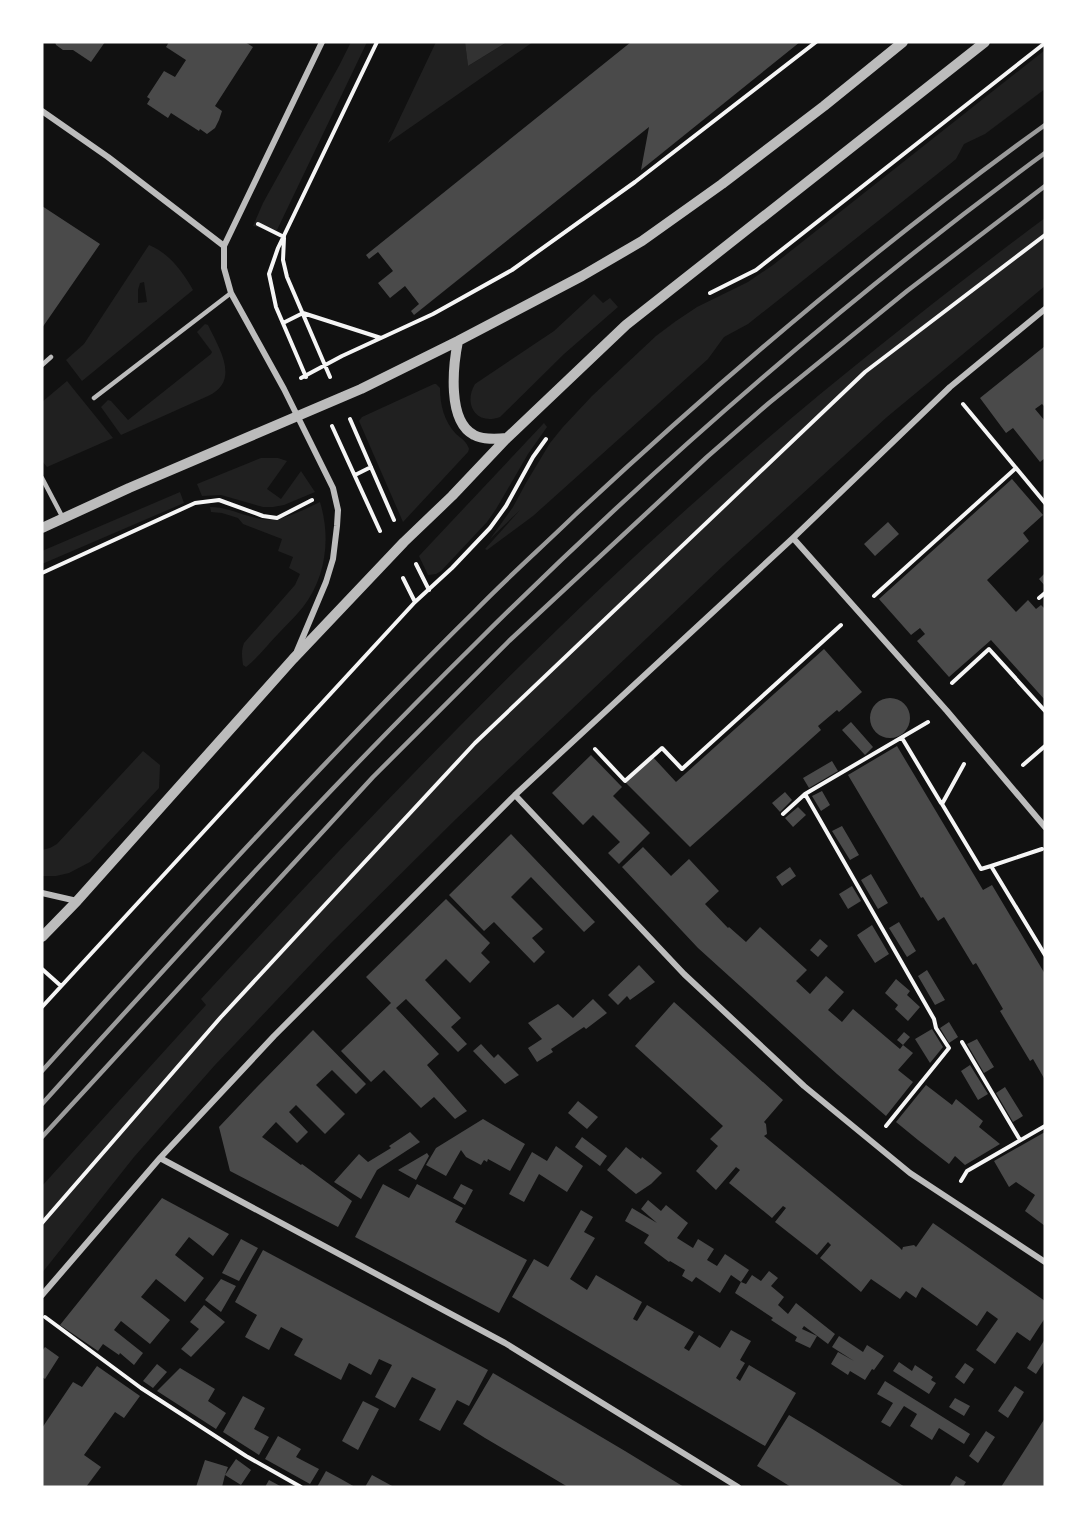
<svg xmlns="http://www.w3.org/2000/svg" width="1087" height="1529" font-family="'Public Sans',sans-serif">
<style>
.green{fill:#202020;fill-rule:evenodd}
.water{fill:#333}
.building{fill:#4a4a4a}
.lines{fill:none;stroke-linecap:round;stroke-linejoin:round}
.path{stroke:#f5f5f5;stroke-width:4}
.service{stroke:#bcbcbc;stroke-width:4.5}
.minor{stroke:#bcbcbc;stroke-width:6}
.tertiary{stroke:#bcbcbc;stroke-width:10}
.rail{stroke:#9a9a9a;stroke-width:4.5}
</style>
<rect width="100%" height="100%" fill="#111"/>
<!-- green -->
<path class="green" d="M351,42H367L277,230L272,231L253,226L263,203L340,64Z
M436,42H465L468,66L507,42H533L388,143Z
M1045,50V89L985,134L964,144L956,159L950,164L748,324L724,337L708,359L533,516L487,550L485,549L520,510L490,539L513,507L526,483L550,443L563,427L592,396L656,336L676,321L697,307L748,282L773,265Z
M1045,218V286L887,417L725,564L456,819L331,943L215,1065L134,1157L42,1273V1186L206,1005L201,999C332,857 464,717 605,584C744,453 892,332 1045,218Z
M149,245C169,253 183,272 193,290L82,381L66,360L84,344ZM144,282L147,302L138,303V290L140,283Z
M594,294L603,303L610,298L618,307L564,354L500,417C476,426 463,404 475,384L554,331Z
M205,324L208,325C219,348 241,381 208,396L121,435L101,407L108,400L111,401L128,420L211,354L212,352L197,332Z
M67,381L113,438L47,467L42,461V402Z
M434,384H436L440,388C440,405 444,421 456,434C462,439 467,442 469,449L468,452L403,522L359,421L362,417Z
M544,423L547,427L528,454L496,509L487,522L441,571L436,574L428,575L419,556Z
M261,458H278L287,461L267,489L281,499L301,471L315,492L284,505L273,507H263L221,495L202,496L197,484Z
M180,492L184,503L42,564V551Z
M320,502C331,538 326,577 303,607C295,617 286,625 278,634C267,645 258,658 246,667L243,665C242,657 241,651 244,643L295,585L300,574L289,568L293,557L278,551L282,539L243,524L238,518L222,513L211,512L210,507C228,507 243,516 261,519C282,522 301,511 320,502Z
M143,751L160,765L159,788L90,862L69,873L56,876H42V850L50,848L57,844Z"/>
<!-- water -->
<path class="water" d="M465,42H507L468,66Z"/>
<!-- building -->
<path class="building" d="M55,42H105L91,62L73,50H63L56,45Z
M169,42H245L253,47L215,106L222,111L219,120L215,128L207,134L200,129L199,131L171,113L168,118L147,104L150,99L147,97L164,71L175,77L186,60L166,47Z
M631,42H800L641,170L649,127L414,315L411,311L419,304L405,286L390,298L378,283L393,271L378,252L369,259L366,255Z
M42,206L100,244L42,328Z
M1045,346V407L1042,404L1035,409L1045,421V458L1040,462L1013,428L1006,433L980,398Z
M1012,479L1043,515L1023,533L1029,541L987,580L1016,612L1028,600L1036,609L1041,605L1045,609V700L991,640L949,677L917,641L925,634L920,628L911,635L879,599Z
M888,522L899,534L875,556L864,544Z
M1045,573V586L1039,579Z
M824,649L862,692L839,712L837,710L818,726L821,730L690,847L623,780L651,755L676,782Z
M870 718a20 20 0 1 1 40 0a20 20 0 1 1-40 0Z
M851,722L873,747L865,755L842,730Z
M897,746L983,890L992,885L1045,974V1080L1033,1059L1030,1061L1000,1011L1003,1009L976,963L973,965L944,917L938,921L923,897L921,898L848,775Z
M591,755L622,787L613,796L650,833L619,864L608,853L620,842L593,815L583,825L552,793Z
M832,761L838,771L809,788L803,778Z
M822,791L830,805L821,811L812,796Z
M785,792L792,800L780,812L772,803Z
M798,807L806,815L793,827L785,818Z
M842,826L859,855L850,860L832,831Z
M511,834L595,922L584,932L531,877L511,897L543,929L532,938L545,952L534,963L494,922L484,931L449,895Z
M643,847L671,876L689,859L719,891L705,904L728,928L729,927L746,942L760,927L807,970L796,981L810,994L826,976L844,992L828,1010L842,1022L853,1009L900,1049L903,1045L913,1053L898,1070L913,1082L886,1116L837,1074L698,948L622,867Z
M790,867L796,876L782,886L776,877Z
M871,874L888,903L878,909L861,880Z
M852,886L861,901L848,909L839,894Z
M446,899L490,943L481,953L490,962L470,983L446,959L425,980L461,1018L451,1027L467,1044L458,1052L406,999L396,1008L439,1054L427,1065L467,1111L455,1119L434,1097L421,1108L384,1070L371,1082L341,1051L391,1003L366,977Z
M899,922L916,951L907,957L889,928Z
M872,925L889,954L875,963L857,935Z
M820,939L828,946L818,957L810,950Z
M639,965L655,982L630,1000L627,996L618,1005L608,995Z
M927,970L945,1000L935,1005L918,976Z
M896,979L910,991L907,995L920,1007L908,1021L895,1009L898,1005L885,993Z
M593,999L607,1013L586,1029L584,1027L551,1049L553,1052L537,1062L528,1048L542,1039L528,1023L558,1004L573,1018Z
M674,1002L783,1100L764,1122L766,1124L767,1134L764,1136L899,1247L902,1250L903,1247L914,1245L916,1247L933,1223L1045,1301V1318L1030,1341L1017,1332L995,1364L976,1350L998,1319L987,1311L977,1326L922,1287L916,1298L906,1291L900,1299L871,1279L861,1292L820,1258L831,1245L828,1242L817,1255L775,1222L786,1208L783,1206L772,1218L729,1183L740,1170L736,1167L716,1190L696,1171L718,1146L710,1139L723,1126L635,1046Z
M949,1022L958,1037L949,1043L940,1028Z
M932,1029L943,1047L930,1063L915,1039Z
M313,1030L366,1084L356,1094L332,1070L316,1085L345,1114L325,1134L296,1105L289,1112L308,1132L297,1143L276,1122L262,1137L301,1165L302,1164L352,1201L338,1227L230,1171L219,1127L257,1087Z
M904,1032L910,1037L903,1045L897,1040Z
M977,1039L994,1067L984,1073L967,1044Z
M481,1044L494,1058L498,1054L519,1075L505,1084L473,1051Z
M970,1065L988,1094L978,1100L961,1071Z
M926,1085L952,1105L956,1099L983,1121L979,1127L1000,1144L965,1165L955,1156L949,1164L918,1140L896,1122Z
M1005,1087L1023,1116L1013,1122L996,1093Z
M578,1101L598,1117L587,1129L568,1113Z
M483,1119L525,1144L510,1171L488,1159L487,1162L484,1160L481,1165L466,1157L461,1150L446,1176L426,1165L436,1148Z
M410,1132L420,1142L377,1170L361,1199L334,1182L359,1154L368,1162L391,1148L389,1146Z
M1045,1132V1226L1025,1211L1035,1195L1016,1182L1009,1187L994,1161Z
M582,1137L607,1156L600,1166L575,1147Z
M556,1146L583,1166L567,1192L539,1174L524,1202L509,1194L532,1152L547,1161Z
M626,1147L641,1159L642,1157L662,1173L651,1184L636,1194L607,1170Z
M427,1153L429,1156L416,1180L398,1170Z
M383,1184L409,1198L417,1184L463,1208L455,1222L527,1260L499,1313L355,1237Z
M461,1184L473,1190L465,1205L453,1198Z
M162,1198L229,1234L213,1256L189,1237L175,1255L204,1278L185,1302L156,1279L141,1297L170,1320L150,1344L121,1321L114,1330L143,1353L134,1365L120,1353L119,1355L103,1344L98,1351L60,1325Z
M648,1200L661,1211L666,1205L688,1223L677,1238L693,1248L698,1239L714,1249L707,1260L717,1266L725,1254L749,1270L741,1282L746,1284L752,1275L761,1281L769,1271L778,1278L771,1286L784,1297L778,1305L788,1314L796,1303L835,1334L828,1344L804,1326L802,1329L817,1336L810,1348L795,1341L797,1337L771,1320L773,1318L735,1293L741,1282L731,1275L720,1293L696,1277L692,1282L682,1276L685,1270L670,1261L669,1262L644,1243L649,1235L625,1221L632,1208L657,1223L641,1209Z
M581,1210L593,1217L584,1232L595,1238L570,1279L587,1290L596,1275L642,1302L633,1319L637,1321L647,1305L694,1332L684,1348L689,1351L699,1335L720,1348L731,1330L751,1341L740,1360L745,1363L736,1378L740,1381L749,1365L796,1393L765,1446L512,1297L534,1259L548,1267Z
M241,1239L258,1248L239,1281L222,1273Z
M263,1250L488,1370L469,1406L457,1400L440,1431L419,1420L436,1389L412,1377L395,1408L375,1397L392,1365L379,1359L371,1375L349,1363L341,1380L294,1355L303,1339L281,1327L269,1350L245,1337L257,1315L235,1302Z
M221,1279L236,1286L221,1312L205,1300Z
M204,1305L225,1322L191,1357L181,1349L199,1329L190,1322Z
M839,1336L863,1352L867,1345L884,1356L874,1370L872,1369L865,1380L850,1371L848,1375L831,1364L838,1352L854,1361L832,1347Z
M1045,1339V1360L1036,1374L1027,1368Z
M45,1347L59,1357L45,1379L42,1377V1351Z
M899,1362L912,1371L915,1365L933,1377L931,1380L936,1383L929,1394L893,1371Z
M965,1363L974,1369L964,1384L955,1377Z
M157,1364L167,1372L153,1388L143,1381Z
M97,1366L140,1396L124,1418L115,1412L84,1455L101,1467L86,1487H42V1428L73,1382L82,1387Z
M180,1368L215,1389L208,1401L226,1413L216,1429L157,1391Z
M493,1373L625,1451L684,1487H568L485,1438L463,1424Z
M885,1381L970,1434L964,1444L939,1428L932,1440L910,1426L917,1414L904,1406L890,1427L881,1422L893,1403L877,1394Z
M1015,1386L1024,1392L1008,1418L998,1411Z
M243,1396L265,1408L254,1429L269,1437L259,1455L223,1432Z
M955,1398L970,1406L964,1416L949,1407Z
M363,1401L379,1409L358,1450L342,1441Z
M789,1415L814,1430L905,1487H791L757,1466Z
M1045,1418V1487H1001L1028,1445Z
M986,1431L995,1437L978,1463L969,1456Z
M278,1436L301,1449L296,1457L319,1469L310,1484L265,1459Z
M236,1459L251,1470L241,1485L225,1475L222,1487H196L205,1460L228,1467L225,1475Z
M326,1471L341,1479L355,1487H317Z
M372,1475L394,1487H365Z
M956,1476L966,1482L963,1487H949Z
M269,1480L282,1487H265Z"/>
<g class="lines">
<!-- path -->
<path class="path" d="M258,224L284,237
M284,238L283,260L287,277L330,377
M710,293L756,270L1045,43
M283,323L303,313L381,338
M306,377L276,307L269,274L278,248L377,42
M301,378L342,356L433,314L512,270L635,182L816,42
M963,404L1045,503
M350,419L394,520
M332,426L380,531
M355,475L371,467
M416,564L429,590
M42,573L195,503L219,500L263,516L277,518L312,500
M403,578L415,602
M874,596L1016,468
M1039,598L1045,593
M952,683L989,649L1045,711
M902,738L941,803
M595,749L625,781L662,748L682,769L841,625
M964,764L942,804L981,869L991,866
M1023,765L1045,746
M783,814L805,794
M1042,849L991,866L1045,955
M42,969L61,986
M42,1007L415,602L452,568L490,528L506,506L533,457L546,439
M962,1042L1020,1140
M886,1126L949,1048L936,1028L934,1019L805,794L928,722
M961,1181L967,1171L1045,1126
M42,1223L221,1017L475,743L865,372L1045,235
M45,1317L141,1388L246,1456L301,1487"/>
<!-- service -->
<path class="service" d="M42,365L51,357
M94,398L231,293
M42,478L63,518"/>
<!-- minor -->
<path class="minor" d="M42,111L108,157L224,246
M793,538L947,711L1045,827
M297,651L326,582L333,559L337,526L338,510L333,488L284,389L231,293L224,268V246L322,42
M515,795L684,974L804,1086L910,1173L1045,1262
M42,893L77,901
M160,1158L505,1343L738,1487
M42,1295L160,1158L274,1036L515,795L793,538L950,387L1045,309"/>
<!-- tertiary -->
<path class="tertiary" d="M458,341C453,366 447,421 474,435C483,440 496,439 507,438
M42,528L129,488L361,389L458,341L582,276L642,241L722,184L824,106L903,42
M42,937L77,901L293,659L404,542L452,496L507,438L626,325L985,42"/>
<!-- rail -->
<path class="rail" d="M42,1071C183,915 325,759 475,611C507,578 542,547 575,515C724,376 880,244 1045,125
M42,1104C183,948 326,791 476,643C654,466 843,301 1045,153
M42,1137L373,777L509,641L707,457L769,403L907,291L1045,186"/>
</g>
<!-- border -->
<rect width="1087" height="1529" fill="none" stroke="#ffffff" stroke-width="87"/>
</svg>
